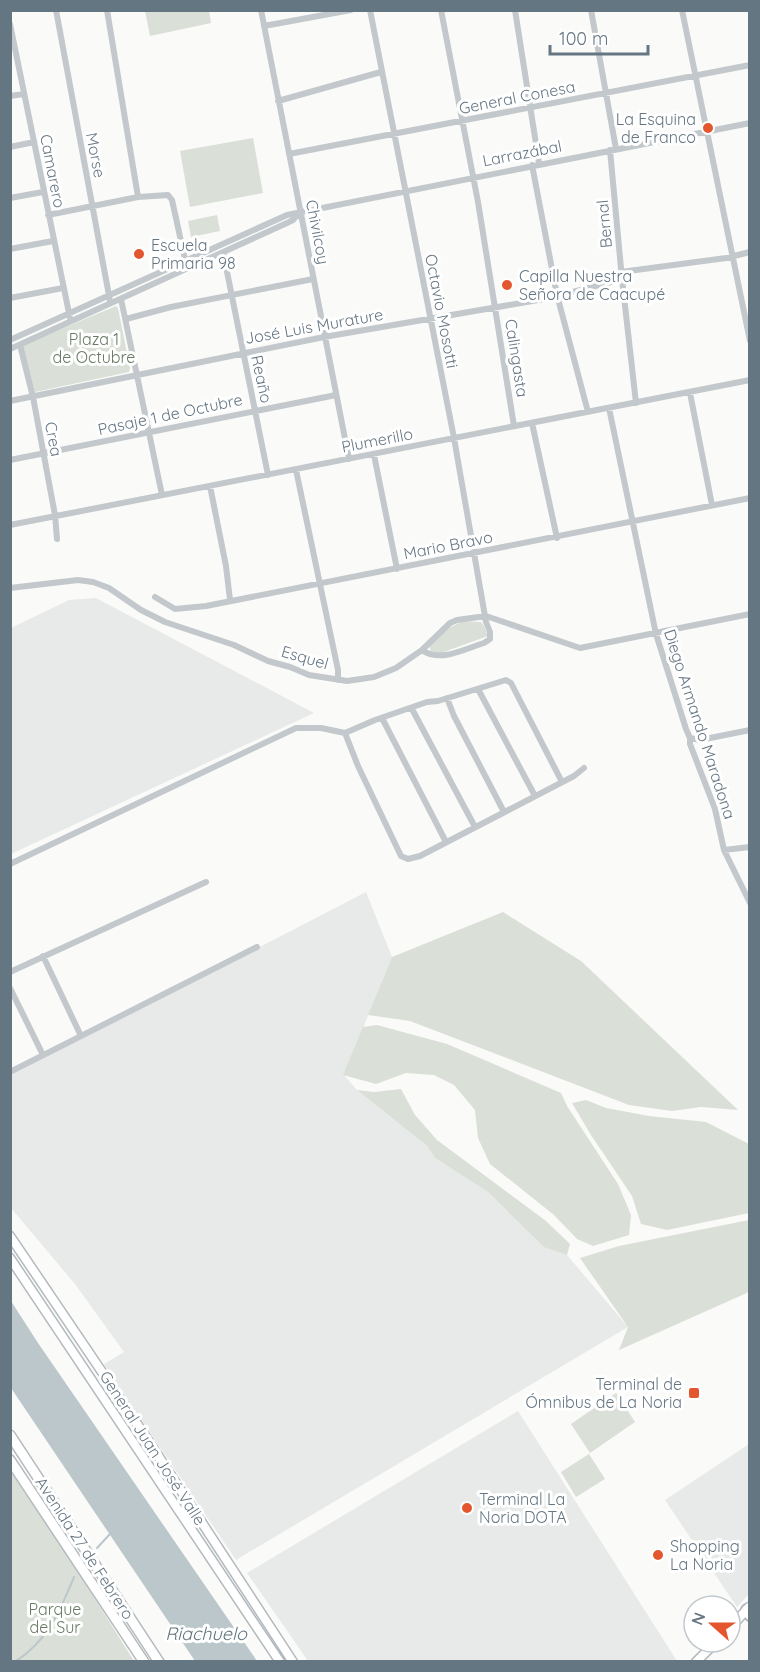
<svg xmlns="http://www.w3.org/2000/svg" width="760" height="1672" font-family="Quicksand,sans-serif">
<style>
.built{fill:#e8e9e9}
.green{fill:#dadfd7}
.water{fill:#bbc7cb}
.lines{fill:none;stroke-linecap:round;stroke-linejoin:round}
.stream{stroke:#bbc7cb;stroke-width:2}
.secondary-casing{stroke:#b3babf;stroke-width:11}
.primary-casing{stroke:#b5babe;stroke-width:12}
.highway-casing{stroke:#b4b9bd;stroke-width:14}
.street{stroke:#c3c8cc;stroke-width:6}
.secondary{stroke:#fff;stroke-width:8}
.primary{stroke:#fff;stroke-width:9}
.highway{stroke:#fff;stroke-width:10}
.poi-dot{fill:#e4572e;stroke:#fff;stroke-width:2}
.labels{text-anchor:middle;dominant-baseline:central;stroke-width:6;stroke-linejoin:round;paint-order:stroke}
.street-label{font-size:16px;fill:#657683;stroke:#fff}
.poi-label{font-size:16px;fill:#657683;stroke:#fff;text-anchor:start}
.park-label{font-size:16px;fill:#687a64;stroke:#fff}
.water-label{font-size:18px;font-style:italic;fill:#60757c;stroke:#fff}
</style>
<rect width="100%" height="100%" fill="#fafaf8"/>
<!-- built -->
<path class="built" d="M96,598L314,713L11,854V628L69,600Z
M366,892L392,957L344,1075L357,1090L427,1146L435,1158L488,1192L544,1246L567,1255L628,1327L236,1560L104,1364L124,1352L75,1284L11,1208L10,1076Z
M518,1411L677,1661H308L247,1573Z
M749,1444L750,1534L747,1536L750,1540L749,1594L737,1607L665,1500Z"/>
<!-- green -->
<path class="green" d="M145,11H209L211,23L150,36Z
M253,138L263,193L190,207L180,151Z
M217,215L220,231L191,237L188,221Z
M116,306L118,308L130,368L129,372L35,392L22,351L23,345Z
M463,621L481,622L484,626L488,636L441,653L431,651L429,646L447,629Z
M503,912L581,961L738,1110L701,1107L672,1111L629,1105L410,1021L368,1015L392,957Z
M377,1025L447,1044L561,1093L567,1106L618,1184L631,1215L629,1235L593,1246L577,1239L554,1215L490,1164L478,1138L475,1110L454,1085L434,1075L406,1073L376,1084L343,1075L363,1027Z
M401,1089L415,1115L437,1140L546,1221L570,1244L567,1255L544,1247L488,1192L435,1158L427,1146L357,1090L374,1092Z
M586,1100L606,1108L649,1116L706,1122L749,1144V1213L667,1230L641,1224L632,1196L591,1135L572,1103Z
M749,1220V1292L619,1350L628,1327L580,1258L619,1246Z
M616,1393L635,1422L590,1453L571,1424Z
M589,1454L605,1479L576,1497L561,1472Z
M11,1472L78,1572L134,1661H11Z"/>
<!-- water -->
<path class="water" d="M11,1301L38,1343L257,1661H195L11,1388Z"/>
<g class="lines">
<!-- stream -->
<path class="stream" d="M97,1548L110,1534
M15,1662C49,1639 59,1613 74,1577"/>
<defs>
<path id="secondary" d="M10,1236L144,1434L293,1662
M10,1258L280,1662
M730,1628L749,1607
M696,1662L716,1642"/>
<path id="primary" d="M10,1435L159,1662
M10,1460L144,1662"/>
<path id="highway" d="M747,1610L750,1615"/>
</defs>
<!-- secondary casing -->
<use href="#secondary" class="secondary-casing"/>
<!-- primary casing -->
<use href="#primary" class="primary-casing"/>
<!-- highway casing -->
<use href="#highway" class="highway-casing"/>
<!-- street -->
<path class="street" d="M56,10L110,301
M107,10L138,197
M261,10L349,459
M370,10L454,438L486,622L490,632V639L484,643C464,649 440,663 422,650
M441,10L478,202L514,426
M515,10L539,163
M591,10L616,149
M682,10L750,341
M10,24L70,318
M264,26L351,10
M10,96L24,94
M278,101L381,72
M10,147L34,142
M610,150L622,279L636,403
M289,154L750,65
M532,165L557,295L588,412
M10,198L43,192
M48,215L138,197L168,195L172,200L186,264
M10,249L53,241
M223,252L268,475
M621,272L726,258L750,252
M10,298L63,288
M121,299L162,495
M126,319L171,307L313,279
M10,340L287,215L750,123
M20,345L33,397L55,515L57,539
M10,349L287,223L293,220L299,213
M690,393L712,505
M10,401L324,337L550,298L622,279
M609,408L656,634L686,729L690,738V744L715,809L724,850L750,903
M532,423L557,538
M374,455L397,569
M10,460L336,395
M296,470L338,670V680
M210,486L226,566L230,600
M10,525L750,380
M10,588L78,580L93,582L109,588L141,610L165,622L234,645L268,661L290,667L309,675L347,681L374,677L396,668L422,650L450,623L457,620L486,616L580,648L750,614
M155,597L175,609L206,606L750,498
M478,689L535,796
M447,698L454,716L504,812
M412,709L475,827
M382,718L446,842
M345,733L358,766L401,856L408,859L420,856L574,776L584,768
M690,738L700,740L750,730
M724,850L750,847
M10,864L296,728H321L345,733L375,720L427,702L438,701L506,680L511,683L562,782
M43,956L81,1036
M10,972L206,882
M10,988L43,1055
M10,1072L257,947"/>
<!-- secondary -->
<use href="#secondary" class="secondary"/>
<!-- primary -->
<use href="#primary" class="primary"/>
<!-- highway -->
<use href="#highway" class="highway"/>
</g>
<!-- markers -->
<g class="poi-dot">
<circle cx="708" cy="128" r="6"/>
<circle cx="139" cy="254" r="6"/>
<circle cx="507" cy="285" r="6"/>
<rect x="688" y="1387" width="12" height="12" rx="3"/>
<circle cx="467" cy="1508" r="6"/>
<circle cx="658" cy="1555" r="6"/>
</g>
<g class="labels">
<!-- street labels -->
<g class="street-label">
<text transform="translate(517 97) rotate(-11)">General Conesa</text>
<text transform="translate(522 153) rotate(-11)">Larrazábal</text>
<text transform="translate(96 155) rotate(79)">Morse</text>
<text transform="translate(53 171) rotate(79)">Camarero</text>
<text transform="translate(604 224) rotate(-95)">Bernal</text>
<text transform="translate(318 232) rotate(79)">Chivilcoy</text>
<text transform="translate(442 311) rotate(79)">Octavio Mosotti</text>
<text transform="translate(314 326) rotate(-10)">José Luis Murature</text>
<text transform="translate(517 358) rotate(81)">Calingasta</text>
<text transform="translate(262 379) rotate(78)">Reaño</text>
<text transform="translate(170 414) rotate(-12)">Pasaje 1 de Octubre</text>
<text transform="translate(54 439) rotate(79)">Crea</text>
<text transform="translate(377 440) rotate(-11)">Plumerillo</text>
<text transform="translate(448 545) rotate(-11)">Mario Bravo</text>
<text transform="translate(305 657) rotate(16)">Esquel</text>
<text transform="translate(700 724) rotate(72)">Diego Armando Maradona</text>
<text transform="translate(153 1448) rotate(57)">General Juan José Valle</text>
<text transform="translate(85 1548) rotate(57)">Avenida 27 de Febrero</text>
</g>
<!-- poi labels -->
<g class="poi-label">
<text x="696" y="119" text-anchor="end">La Esquina<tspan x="696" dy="18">de Franco</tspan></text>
<text x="151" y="245">Escuela<tspan x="151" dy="18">Primaria 98</tspan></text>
<text x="519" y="276">Capilla Nuestra<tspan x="519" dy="18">Señora de Caacupé</tspan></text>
<text x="682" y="1384" text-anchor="end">Terminal de<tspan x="682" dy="18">Ómnibus de La Noria</tspan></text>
<text x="479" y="1499">Terminal La<tspan x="479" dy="18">Noria DOTA</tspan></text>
<text x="670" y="1546">Shopping<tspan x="670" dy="18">La Noria</tspan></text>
</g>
<!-- park labels -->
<g class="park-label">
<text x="94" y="339">Plaza 1<tspan x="94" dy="18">de Octubre</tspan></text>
<text x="55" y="1609">Parque<tspan x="55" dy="18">del Sur</tspan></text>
</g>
<!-- water labels -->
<g class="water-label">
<text x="206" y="1633">Riachuelo</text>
</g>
</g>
<!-- border -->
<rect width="760" height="1672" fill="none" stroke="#657683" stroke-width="24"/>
<!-- north arrow -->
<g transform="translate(712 1624) rotate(291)"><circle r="28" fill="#ffffff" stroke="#c1c8cd" stroke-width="1.5"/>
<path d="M0-4.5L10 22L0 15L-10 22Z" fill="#e4572e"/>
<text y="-9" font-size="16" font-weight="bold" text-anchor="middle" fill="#657683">N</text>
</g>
<!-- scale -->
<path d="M550 45v9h98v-9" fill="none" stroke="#657683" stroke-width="3"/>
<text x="559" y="45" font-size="18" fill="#657683" stroke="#ffffff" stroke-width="4.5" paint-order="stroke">100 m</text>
</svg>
